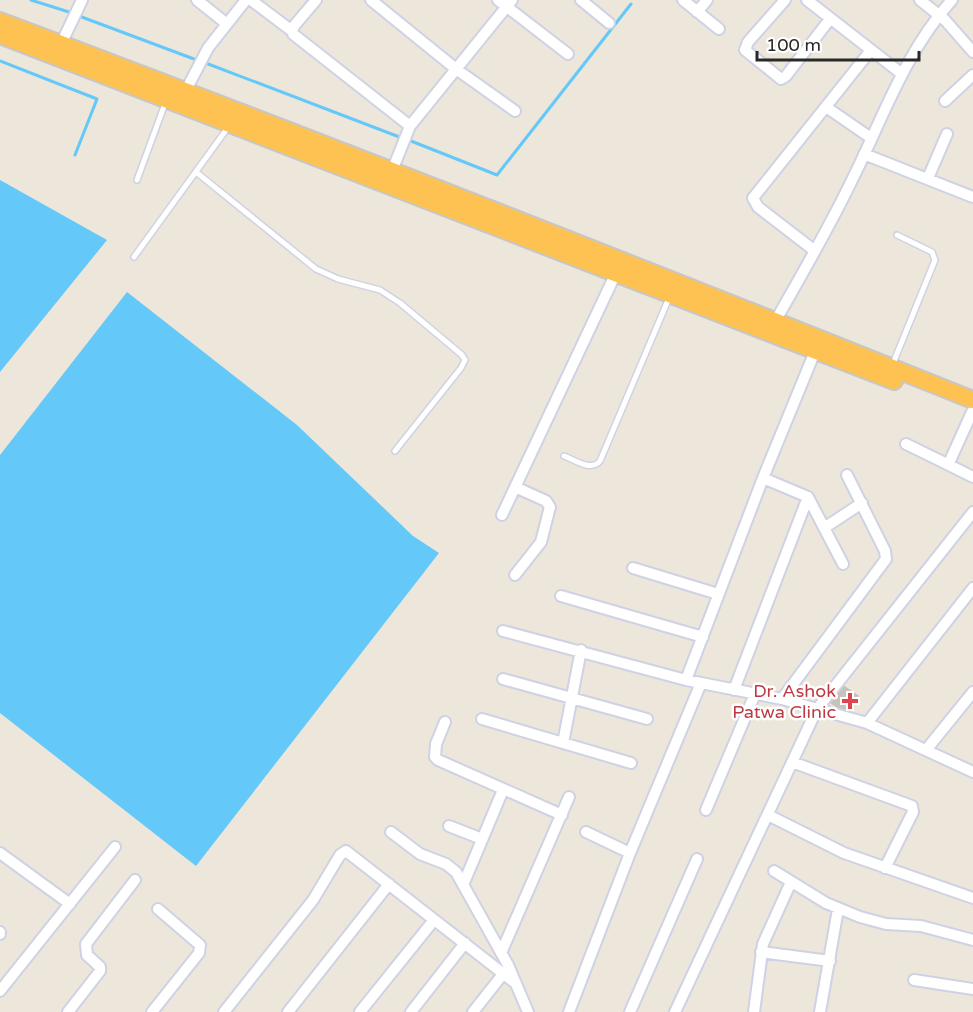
<svg xmlns="http://www.w3.org/2000/svg" width="973" height="1012" font-family="'Varela Round',sans-serif">
<style>
.water{fill:#64c8f8}
.lines{fill:none;stroke-linecap:round;stroke-linejoin:round}
.stream{stroke:#64c8f8;stroke-width:3}
.building{fill:#c8c3ba;stroke:#c8c2b3;stroke-width:1.5}
.service-casing{stroke:#cfd2e4;stroke-width:8}
.minor-casing{stroke:#cfd2e4;stroke-width:14}
.trunk-casing{stroke:#c7c7c7;stroke-width:20}
.service{stroke:#fff;stroke-width:5}
.minor{stroke:#fff;stroke-width:10}
.trunk{stroke:#fec252;stroke-width:16}
.health-dot{fill:#e0444e;stroke:#fff;stroke-width:2}
.labels{text-anchor:middle;dominant-baseline:central;stroke-width:5;stroke-linejoin:round;paint-order:stroke}
.health-label{font-size:18px;fill:#be3a42;stroke:#fff;text-anchor:end}
</style>
<rect width="100%" height="100%" fill="#ede6da"/>
<!-- water -->
<path class="water" d="M0,180L107,240L0,372Z
M127,292L297,425L413,536L439,553L196,866L0,713V455Z"/>
<g class="lines">
<!-- stream -->
<path class="stream" d="M31,0L69,12
M79,16L194,59
M0,61L97,99L75,155
M203,62L402,138
M411,141L497,175L631,4"/>
</g>
<!-- building -->
<path class="building" d="M842,685L858,696L846,713L830,702Z"/>
<g class="lines">
<defs>
<path id="service" d="M196,172L316,269L338,279L380,290L400,303L462,355L465,360L461,368L395,451
M137,180L166,101
M134,257L229,126
M892,366L935,260L932,252L897,235
M564,456C575,460 591,472 600,461L669,298"/>
<path id="minor" d="M197,0L227,24
M251,0L292,31
M316,0L294,26L292,31L293,34L410,126
M371,0L456,69L515,111
M498,0L568,54
M581,0L609,23
M683,0L719,29
M785,0L748,42L745,50L781,79L786,76L830,19
M807,0L902,74
M920,0L945,20L973,52
M697,12L707,0
M61,44L82,0
M184,94L208,48L246,0
M945,101L973,75
M826,107L871,138
M864,154L973,197
M390,176L410,126L512,0
M928,178L947,134
M815,251L758,207L753,198L871,50
M776,320C802,274 829,228 852,180C883,118 905,52 952,0
M972,412L949,463L951,466L973,477
M906,444L949,465
M763,478L808,497L843,564
M502,515L616,273
M824,528L862,503
M633,568L718,594
M515,575L541,542L550,507L546,501L515,487
M561,596L703,637
M503,631L686,680L782,699L867,723L973,772
M503,679L647,719
M686,680L763,478L816,349
M734,690L808,497
M782,699L886,559L885,551L847,475
M482,719L631,763
M445,722L436,744L435,757L438,760L562,815
M867,723L973,588
M563,743L581,650
M926,750L973,692
M792,762L912,806L913,812L885,868
M706,810L755,694
M768,815L844,853L973,898
M449,826L482,839
M391,832L420,854L446,864L456,872L508,965L528,1012
M586,832L630,853
M0,853L70,904
M774,871L826,903L860,917L886,924L921,926L973,940
M463,885L503,790
M0,932V934
M761,952L830,961
M501,953L569,797
M914,980L973,989
M0,991L115,847
M68,1012L100,971V967L87,955L86,944L135,880
M152,1012L199,953L200,945L158,909
M224,1012L313,900L340,855L346,851L514,982
M288,1012L389,884
M360,1012L434,920
M411,1012L465,943
M473,1012L503,974
M569,1012L630,853L701,683
M630,1012L697,859
M675,1012L817,709L973,512
M754,1012L763,944L791,882
M820,1012L838,909"/>
<path id="trunk" d="M0,21C326,143 650,271 973,400
M0,35L894,381"/>
</defs>
<!-- service casing -->
<use href="#service" class="service-casing"/>
<!-- minor casing -->
<use href="#minor" class="minor-casing"/>
<!-- trunk casing -->
<use href="#trunk" class="trunk-casing"/>
<!-- service -->
<use href="#service" class="service"/>
<!-- minor -->
<use href="#minor" class="minor"/>
<!-- trunk -->
<use href="#trunk" class="trunk"/>
</g>
<!-- markers -->
<path class="health-dot" d="M847 692h6v6h6v6h-6v6h-6v-6h-6v-6h6z"/>
<g class="labels">
<!-- health labels -->
<g class="health-label">
<text x="836" y="691">Dr. Ashok<tspan x="836" dy="21">Patwa Clinic</tspan></text>
</g>
</g>
<!-- scale -->
<path d="M757 51v9h162v-9" fill="none" stroke="#292929" stroke-width="3"/>
<text x="766" y="51" font-size="18" fill="#292929" stroke="#ffffff" stroke-width="4.5" paint-order="stroke">100 m</text>
</svg>
